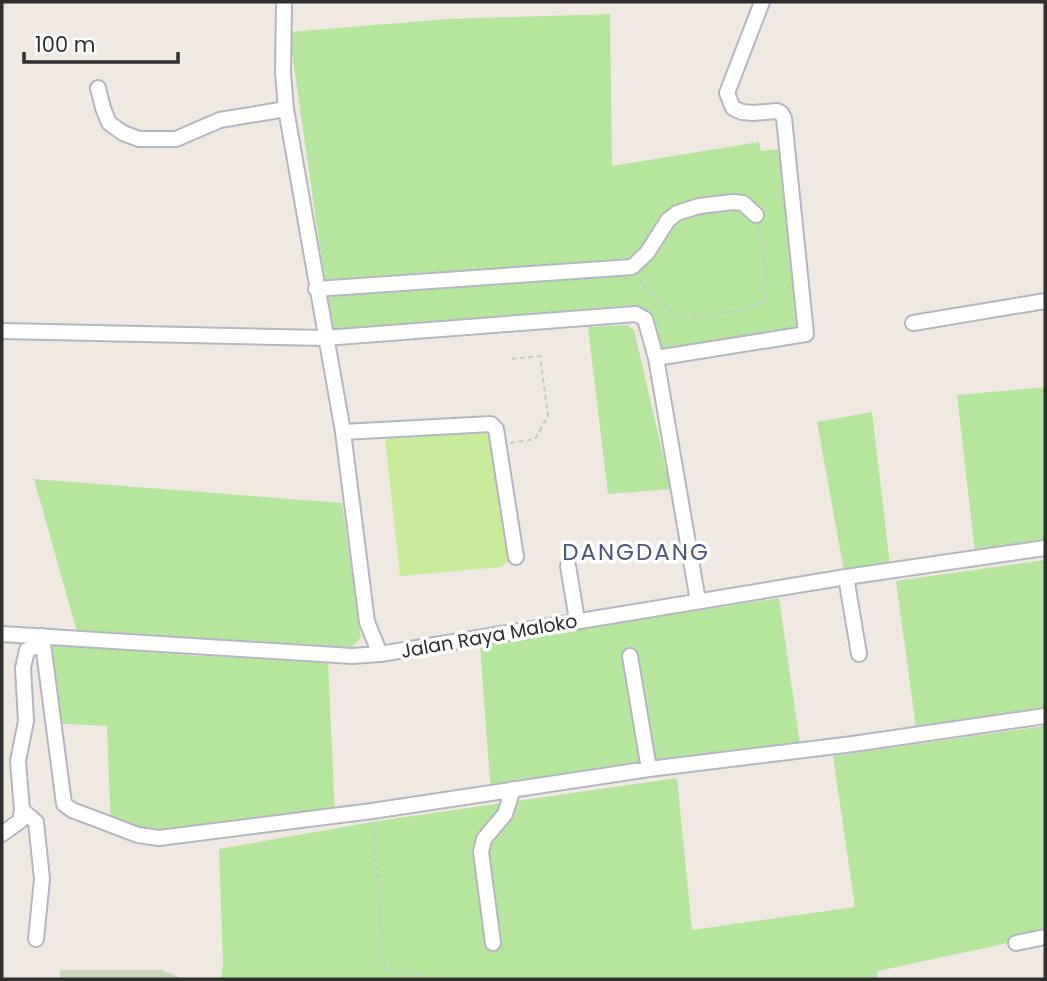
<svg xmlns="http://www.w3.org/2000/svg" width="1047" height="981" font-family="Poppins,sans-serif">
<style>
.green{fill:#b6e59e}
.cemetery{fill:#c8d9b8}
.pitch{fill:#c9ec9a}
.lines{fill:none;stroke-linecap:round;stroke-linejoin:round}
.minor-casing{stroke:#b4b7c1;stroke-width:18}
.path{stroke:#c9c9c9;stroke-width:2;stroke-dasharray:5 3.5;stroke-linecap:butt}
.minor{stroke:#fff;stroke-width:14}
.labels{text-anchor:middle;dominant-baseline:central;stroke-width:7;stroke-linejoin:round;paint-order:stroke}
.street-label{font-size:19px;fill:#2e2e2e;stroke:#fff}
.quarter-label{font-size:23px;letter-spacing:2px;fill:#4d5680;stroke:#fff}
</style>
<rect width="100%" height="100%" fill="#efe9e1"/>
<!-- green -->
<path class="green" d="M610,14L612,166L759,142L761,151L781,149L801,335L652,354L643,312L332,332L289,32L448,19Z
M627,325L634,330L671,489L608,494L588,327Z
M1045,387V542L975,552L957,395Z
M872,412L890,565L844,571L817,422Z
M34,479L342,503L361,637L352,647L78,635Z
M1045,560V716L917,735L896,581Z
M779,598L801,751L491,795L480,645Z
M39,643L187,655L328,662L335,817L197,834L111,829L107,726L48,723Z
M1045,726V935L878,971L877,979H221L223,963L219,849L378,821L677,778L692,930L855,907L833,756Z"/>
<!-- cemetery -->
<path class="cemetery" d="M60,970H162L183,979H60Z"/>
<!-- pitch -->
<path class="pitch" d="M493,429L511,559L501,567L400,576L385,438Z"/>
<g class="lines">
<defs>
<path id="minor" d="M284,2L283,73L286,109L343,432L367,622L380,654L846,577L1045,548
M98,88L103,108L109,123L123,133L139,139H176L220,120L286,109
M316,289L632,267L647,253L668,220L677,213L699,206L733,202L743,203L756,215
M913,323L1045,301
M2,331L325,338L636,314L645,319L656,358L698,601
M656,358L806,334L784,118L781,113L777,111L753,113L742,112L733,108L727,93L762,2
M343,432L491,424L496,429L516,557
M568,566L577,620
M846,577L859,654
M2,634L352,656L380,654
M42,636L64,804L72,810L138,835L159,838L372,811L649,769L853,744L1045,716
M630,656L649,769
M22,810L36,822L42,879L36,939
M2,834L20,821L22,810L18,761L26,721L23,668L27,650L43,644
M493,943L481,852L484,839L505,814L513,789
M1016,943L1045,937"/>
</defs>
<!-- minor casing -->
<use href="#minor" class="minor-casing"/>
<!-- path -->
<path class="path" d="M639,279L654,297L678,317C696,319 751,311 764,299L767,284L759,226
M510,443L535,439L548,416L540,356L510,359
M373,823L384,969L423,976L424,979"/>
<!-- minor -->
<use href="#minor" class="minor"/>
</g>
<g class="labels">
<!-- street labels -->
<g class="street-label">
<text transform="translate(489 636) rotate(-10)">Jalan Raya Maloko</text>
</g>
<!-- quarter labels -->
<g class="quarter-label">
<text x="636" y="552">DANGDANG</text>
</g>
</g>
<!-- border -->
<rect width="1047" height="981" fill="none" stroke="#2e2e2e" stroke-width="7"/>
<!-- scale -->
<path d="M24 52v10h154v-10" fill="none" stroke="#2e2e2e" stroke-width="3.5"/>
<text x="35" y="52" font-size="21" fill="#2e2e2e" stroke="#ffffff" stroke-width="5" paint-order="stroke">100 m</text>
</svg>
